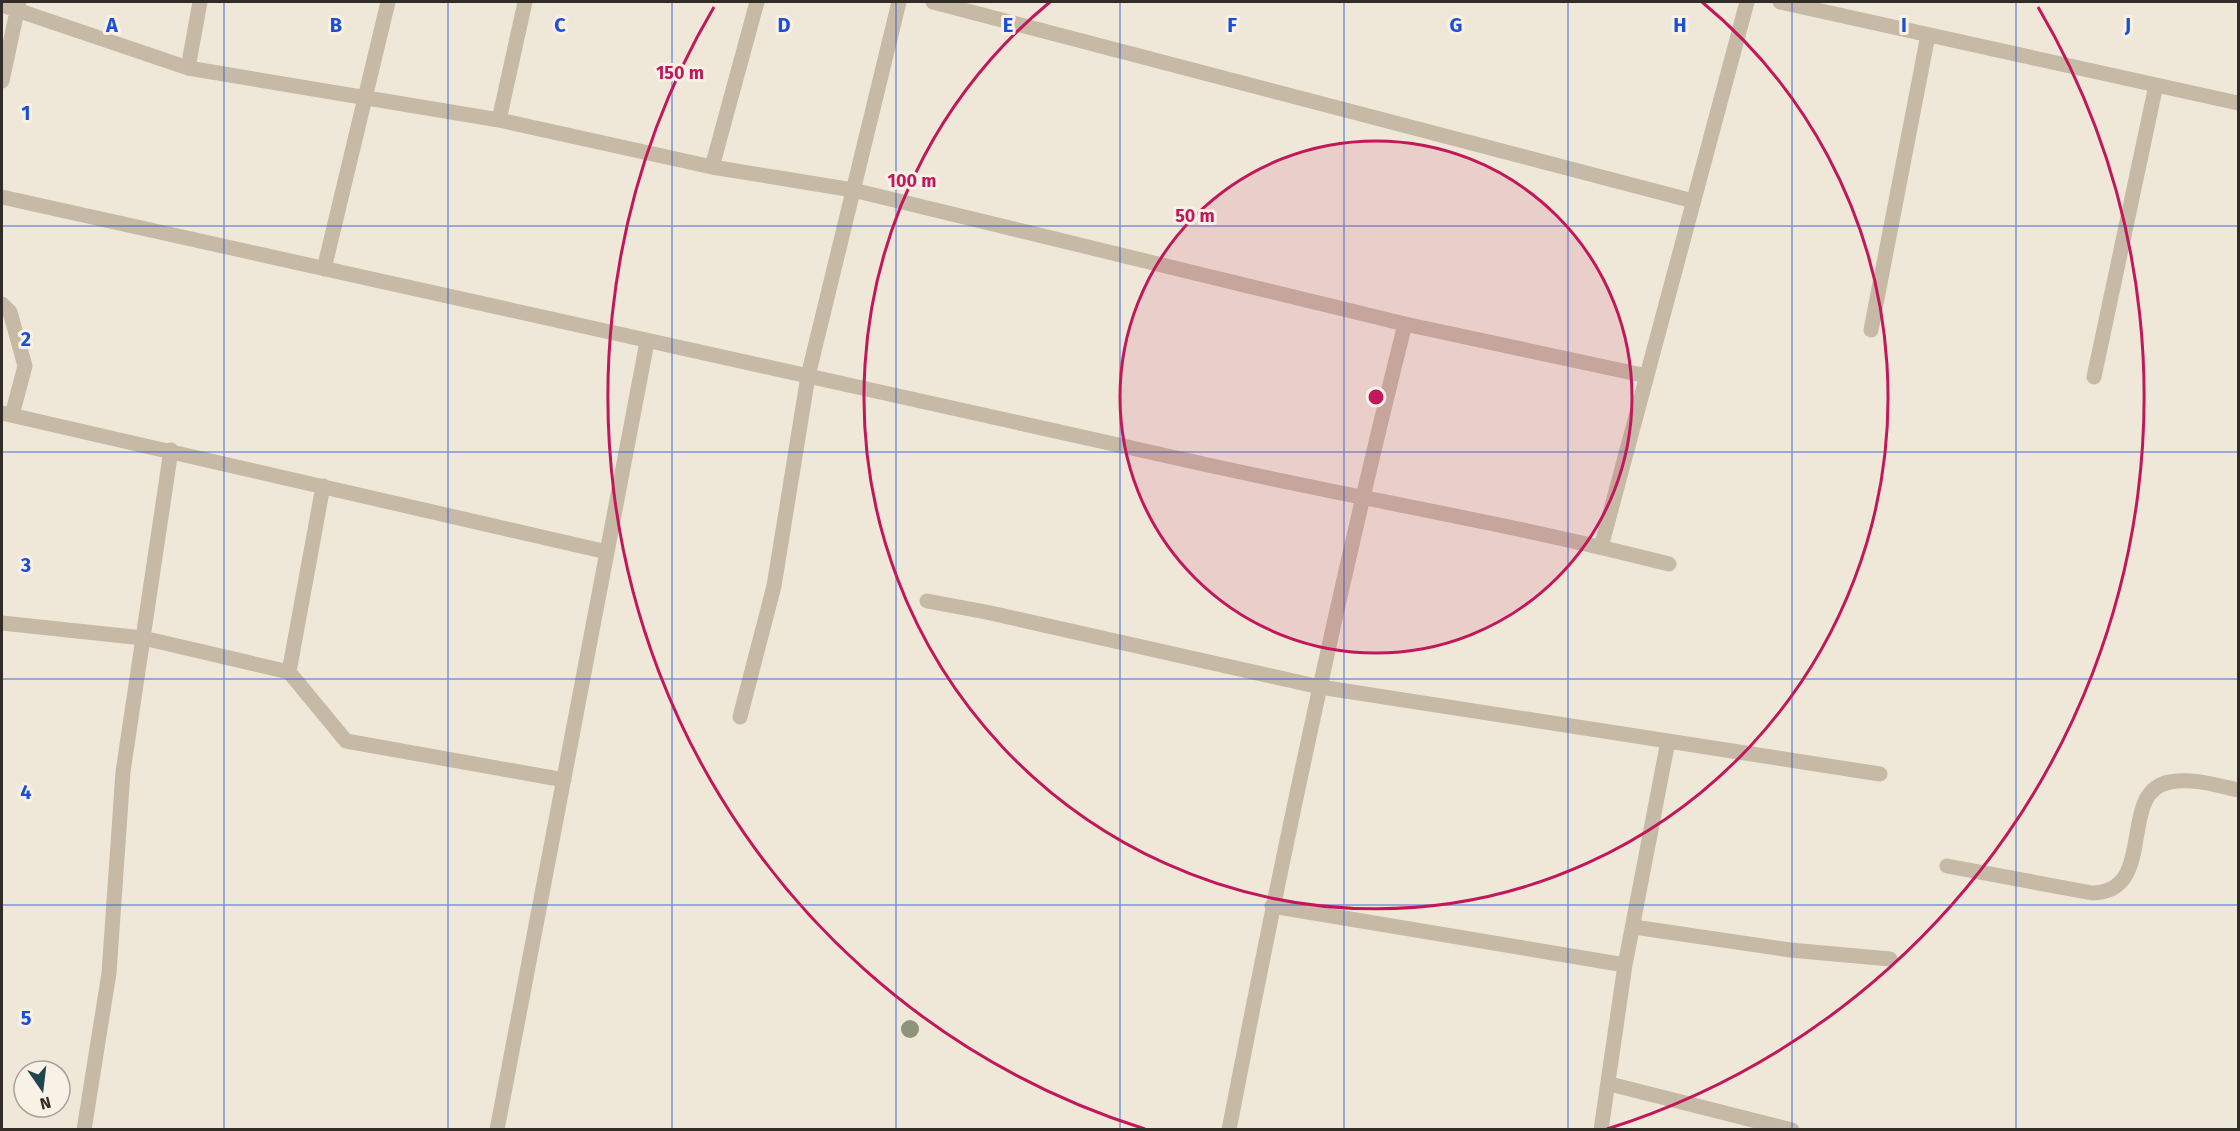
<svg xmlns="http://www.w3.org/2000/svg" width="2240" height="1131" font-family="'Fira Sans',sans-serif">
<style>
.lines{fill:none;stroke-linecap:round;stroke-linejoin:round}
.street{stroke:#c6baa6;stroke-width:15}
.tree{fill:#8d947a}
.grid{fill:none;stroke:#1d4ed8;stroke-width:1.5;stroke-opacity:0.55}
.ring{fill:none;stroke:#c2185b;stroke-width:3}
.grid-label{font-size:20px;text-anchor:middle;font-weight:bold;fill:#1d4ed8;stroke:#f7f2e5;stroke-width:6;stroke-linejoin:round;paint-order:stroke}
.centre{fill:#c2185b;stroke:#f7f2e5;stroke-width:3}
.ring-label{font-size:18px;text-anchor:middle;font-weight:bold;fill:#c2185b;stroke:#f7f2e5;stroke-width:6;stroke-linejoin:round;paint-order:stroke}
</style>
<rect width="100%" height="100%" fill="#efe8d9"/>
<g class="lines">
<!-- street -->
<path class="street" d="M933,2L1693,201
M1780,2L2238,103
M2,5L188,68L499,120L712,167L853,190L1405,324L1647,376
M188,68L200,2
M2,81L19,2
M499,120L525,2
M712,167L757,2
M2,197C403,287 806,375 1208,465C1361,499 1517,525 1669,564
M324,269L388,2
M2,304L10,312L25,366L12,415
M1871,330L1928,35
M2094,377L2156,85
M2,413L607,552
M1601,547L1747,2
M927,601L986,612L1320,687L1880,774
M2,623L143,638L289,672L346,741L564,780
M289,672L323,486
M740,717L774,586L808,376L899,2
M1947,866L2092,893C2159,892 2116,791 2170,782C2193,778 2216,785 2238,790
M1272,906L1625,965
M1634,927L1790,950L1890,959
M1610,1084L1792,1130
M84,1130L109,973L123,772L171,450
M497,1130L647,342
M1229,1130C1281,860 1338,591 1405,324
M1601,1130L1625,965L1668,741"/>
</g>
<!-- trees -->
<circle class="tree" cx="910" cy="1029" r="9"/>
<!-- grid -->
<path class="grid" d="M224,2V1130M448,2V1130M672,2V1130M896,2V1130M1120,2V1130M1344,2V1130M1568,2V1130M1792,2V1130M2016,2V1130M2,226H2238M2,452H2238M2,679H2238M2,905H2238"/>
<!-- distance rings -->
<circle cx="1376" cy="397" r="256" fill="#c2185b" fill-opacity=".12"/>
<g class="ring">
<circle cx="1376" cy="397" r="256"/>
<path d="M1702 2A512 512 0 1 1 1050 2"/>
<path d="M1145 1129A768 768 0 0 1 714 7M2038 7A768 768 0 0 1 1607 1129"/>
</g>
<g class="grid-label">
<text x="112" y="32">A</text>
<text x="336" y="32">B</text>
<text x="560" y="32">C</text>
<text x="784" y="32">D</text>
<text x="1008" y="32">E</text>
<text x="1232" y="32">F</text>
<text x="1456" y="32">G</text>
<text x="1680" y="32">H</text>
<text x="1904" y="32">I</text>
<text x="2128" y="32">J</text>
<text x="26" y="120">1</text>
<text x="26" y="346">2</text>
<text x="26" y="572">3</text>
<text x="26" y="799">4</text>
<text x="26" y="1025">5</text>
</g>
<circle cx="1376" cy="397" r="9" class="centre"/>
<g class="ring-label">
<text x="680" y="79">150 m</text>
<text x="912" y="187">100 m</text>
<text x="1195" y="222">50 m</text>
</g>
<!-- border -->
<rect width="2240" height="1131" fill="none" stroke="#322c26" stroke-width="6"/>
<!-- north arrow -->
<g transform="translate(42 1089) rotate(166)"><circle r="28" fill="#f7f2e5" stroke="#a8a399" stroke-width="1.5"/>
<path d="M0-4.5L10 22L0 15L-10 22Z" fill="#1f4550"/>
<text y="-9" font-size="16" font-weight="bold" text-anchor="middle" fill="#322c26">N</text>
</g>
</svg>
